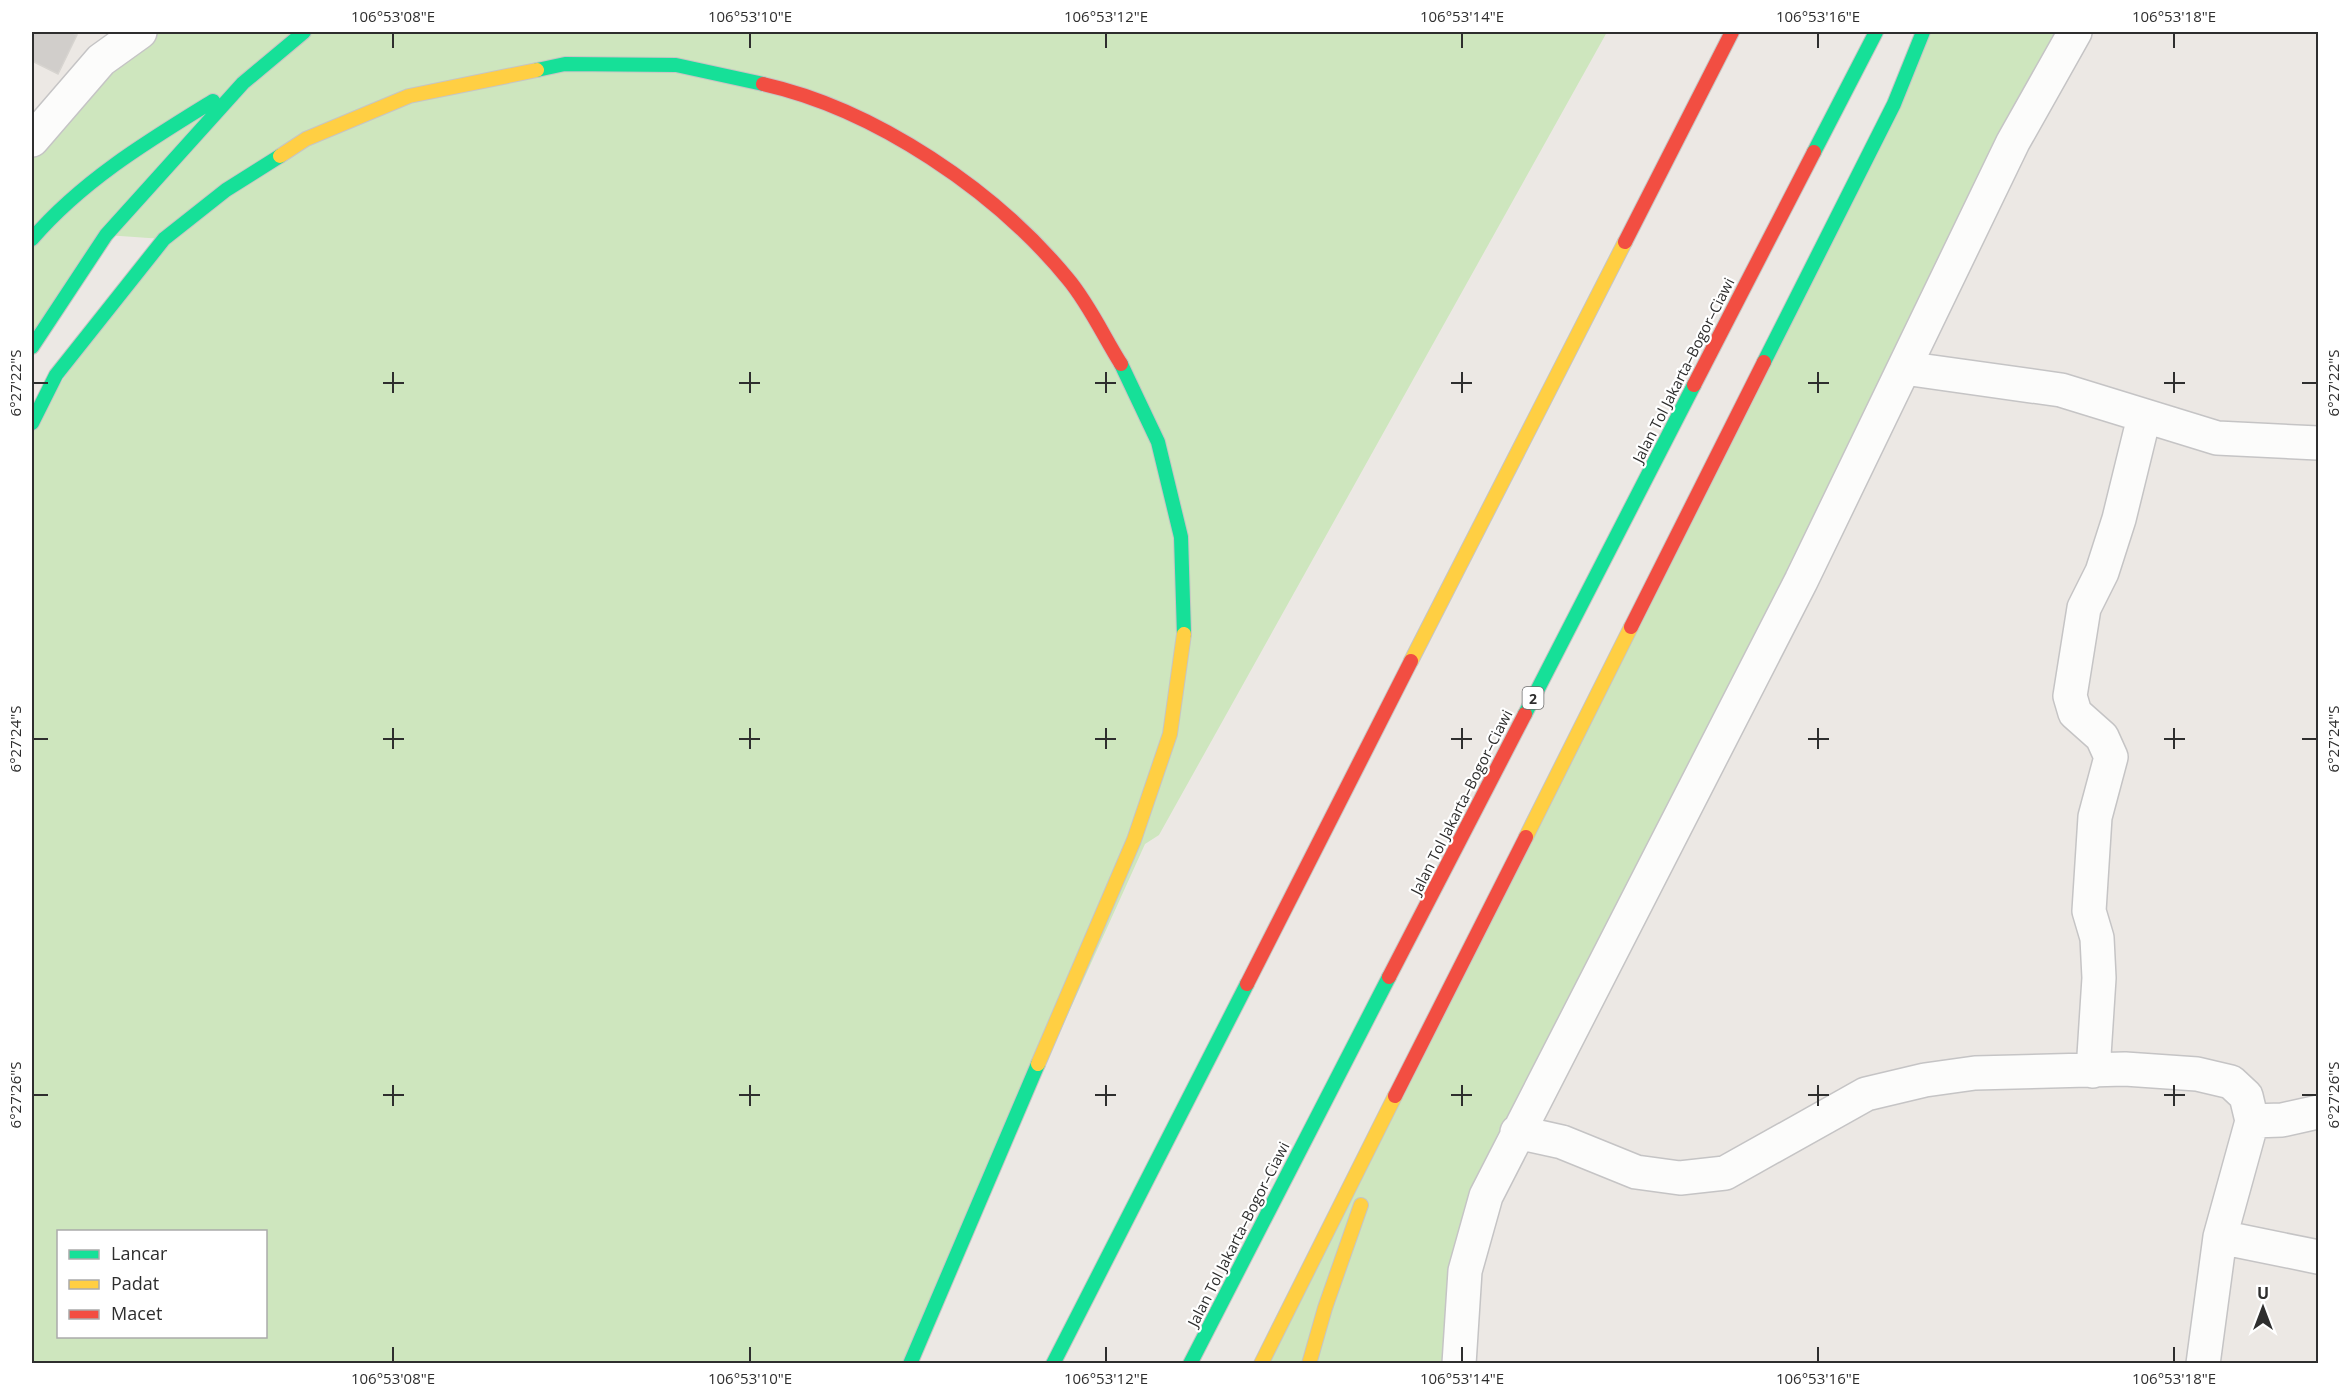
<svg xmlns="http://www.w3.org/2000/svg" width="2350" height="1395" font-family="'Open Sans',sans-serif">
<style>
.green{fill:#cee6be;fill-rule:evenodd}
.building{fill:#d1cecb;stroke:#d7d4d0;stroke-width:1.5}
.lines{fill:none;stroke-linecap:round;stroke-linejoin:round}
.street-casing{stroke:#c5c4c5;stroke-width:36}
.fast-casing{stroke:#c6c5c4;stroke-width:16}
.slow-casing{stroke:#c6c5c4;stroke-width:16}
.jam-casing{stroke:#c6c5c4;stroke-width:16}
.street{stroke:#fcfcfb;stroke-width:33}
.fast{stroke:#16e098;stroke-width:14}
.slow{stroke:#ffcf43;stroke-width:14}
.jam{stroke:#f24e42;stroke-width:14}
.ticks{fill:none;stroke:#2e2e2e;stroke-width:2}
.labels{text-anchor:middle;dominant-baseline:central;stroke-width:4.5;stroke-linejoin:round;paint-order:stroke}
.shield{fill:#fff;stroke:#6d6d6d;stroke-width:1.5}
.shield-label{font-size:14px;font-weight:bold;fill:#2e2e2e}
.street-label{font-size:15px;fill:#2e2e2e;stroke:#fff}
.neatline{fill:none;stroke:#2e2e2e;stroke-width:2}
.ticks-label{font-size:15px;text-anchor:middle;fill:#2e2e2e}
</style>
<rect width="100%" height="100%" fill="#ece8e4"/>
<!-- green -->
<path class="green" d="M140,32H1607L1159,835L1145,844L910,1363H32V423L163,239L106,235L32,347V140ZM58,1232H266V1336H58Z
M1923,32H2075L1486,1196L1459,1363L1261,1364Z"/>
<!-- building -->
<path class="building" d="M32,32H70L77,35L58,74L32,61Z"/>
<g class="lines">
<defs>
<path id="street" d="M32,140L101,60L140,32
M1904,368L2061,390L2217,438L2318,443
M2093,1071L2099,978L2097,938L2089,911L2095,817L2111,757L2102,737L2075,713L2070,696L2084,608L2102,572L2119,519L2144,417
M1517,1132L1562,1142L1636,1172L1680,1178L1725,1173L1866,1094L1925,1080L1975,1073L2125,1069L2197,1074L2231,1082L2246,1096L2252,1121L2282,1120L2318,1112
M2220,1237L2318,1257
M1459,1364L1465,1271L1486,1196L1801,581L2013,142L2075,32
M2203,1364L2220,1237L2252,1121"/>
<path id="fast" d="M537,70L565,64L676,65L763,84
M1814,152L1876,32
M32,239C83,180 148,141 213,101
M32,347L106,235L243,83L304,32
M1764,362L1894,104L1923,32
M1121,364L1158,442L1181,537L1184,634
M32,423L56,375L164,239L226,190L280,156
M1525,714L1694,385
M910,1364L1038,1064
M1053,1364L1247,984
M1190,1364L1389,977"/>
<path id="slow" d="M280,156L306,139L409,96L537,70
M1411,661L1625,242
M1526,837L1631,627
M1038,1064L1134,840L1170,734L1184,634
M1261,1364L1395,1096
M1309,1364L1325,1308L1361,1205"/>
<path id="jam" d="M763,84C875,109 996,191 1068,279C1089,304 1104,337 1121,364
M1625,242L1732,32
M1694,385L1814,152
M1631,627L1764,362
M1389,977L1525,714
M1247,984L1411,661
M1395,1096L1526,837"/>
</defs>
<!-- street casing -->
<use href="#street" class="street-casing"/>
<!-- fast casing -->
<use href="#fast" class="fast-casing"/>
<!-- slow casing -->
<use href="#slow" class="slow-casing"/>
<!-- jam casing -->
<use href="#jam" class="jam-casing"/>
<!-- street -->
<use href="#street" class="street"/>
<!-- fast -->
<use href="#fast" class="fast"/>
<!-- slow -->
<use href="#slow" class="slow"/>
<!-- jam -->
<use href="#jam" class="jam"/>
</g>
<!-- ticks -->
<path class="ticks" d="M393,33V48M750,33V48M1106,33V48M1462,33V48M1818,33V48M2174,33V48M393,372V393M750,372V393M1106,372V393M1462,372V393M1818,372V393M2174,372V393M33,383H48M383,383H404M739,383H760M1095,383H1116M1451,383H1472M1808,383H1829M2164,383H2185M2302,383H2317M393,728V749M750,728V749M1106,728V749M1462,728V749M1818,728V749M2174,728V749M33,739H48M383,739H404M739,739H760M1095,739H1116M1451,739H1472M1808,739H1829M2164,739H2185M2302,739H2317M393,1085V1106M750,1085V1106M1106,1085V1106M1462,1085V1106M1818,1085V1106M2174,1085V1106M33,1095H48M383,1095H404M739,1095H760M1095,1095H1116M1451,1095H1472M1808,1095H1829M2164,1095H2185M2302,1095H2317M393,1347V1362M750,1347V1362M1106,1347V1362M1462,1347V1362M1818,1347V1362M2174,1347V1362"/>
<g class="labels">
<!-- shield labels -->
<rect class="shield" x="1522.5" y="687" width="21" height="22" rx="4.5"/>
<g class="shield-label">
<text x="1533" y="698">2</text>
</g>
<!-- street labels -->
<g class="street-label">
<text transform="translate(1683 370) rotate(-63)">Jalan Tol Jakarta–Bogor–Ciawi</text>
<text transform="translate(1461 802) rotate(-63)">Jalan Tol Jakarta–Bogor–Ciawi</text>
<text transform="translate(1238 1234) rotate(-63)">Jalan Tol Jakarta–Bogor–Ciawi</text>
</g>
</g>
<!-- border -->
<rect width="2350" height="1395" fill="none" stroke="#ffffff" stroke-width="66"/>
<!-- legend -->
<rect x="57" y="1230" width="210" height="108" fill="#ffffff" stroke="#ababab" stroke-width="1.5"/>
<rect x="69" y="1250" width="30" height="9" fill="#16e098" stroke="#ababab" stroke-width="1.5"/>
<text x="111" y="1260" font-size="18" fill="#2e2e2e">Lancar</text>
<rect x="69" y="1280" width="30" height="9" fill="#ffcf43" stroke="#ababab" stroke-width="1.5"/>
<text x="111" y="1290" font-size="18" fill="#2e2e2e">Padat</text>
<rect x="69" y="1310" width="30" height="9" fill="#f24e42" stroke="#ababab" stroke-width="1.5"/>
<text x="111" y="1320" font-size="18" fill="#2e2e2e">Macet</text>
<!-- north arrow -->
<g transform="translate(2263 1308)" stroke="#ffffff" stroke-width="4.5" paint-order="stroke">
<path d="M0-4.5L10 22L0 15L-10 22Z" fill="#2e2e2e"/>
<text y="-9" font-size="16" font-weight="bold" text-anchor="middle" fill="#2e2e2e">U</text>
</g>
<rect x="33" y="33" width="2284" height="1329" class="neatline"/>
<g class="ticks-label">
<text x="393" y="22">106°53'08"E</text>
<text x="750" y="22">106°53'10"E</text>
<text x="1106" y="22">106°53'12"E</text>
<text x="1462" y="22">106°53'14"E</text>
<text x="1818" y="22">106°53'16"E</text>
<text x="2174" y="22">106°53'18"E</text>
<text transform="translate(16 383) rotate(-90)" y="5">6°27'22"S</text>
<text transform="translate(2334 383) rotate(-90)" y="5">6°27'22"S</text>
<text transform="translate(16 739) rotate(-90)" y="5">6°27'24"S</text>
<text transform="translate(2334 739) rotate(-90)" y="5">6°27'24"S</text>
<text transform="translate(16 1095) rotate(-90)" y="5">6°27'26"S</text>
<text transform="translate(2334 1095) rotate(-90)" y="5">6°27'26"S</text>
<text x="393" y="1384">106°53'08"E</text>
<text x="750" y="1384">106°53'10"E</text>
<text x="1106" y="1384">106°53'12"E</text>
<text x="1462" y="1384">106°53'14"E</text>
<text x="1818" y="1384">106°53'16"E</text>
<text x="2174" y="1384">106°53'18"E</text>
</g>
</svg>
